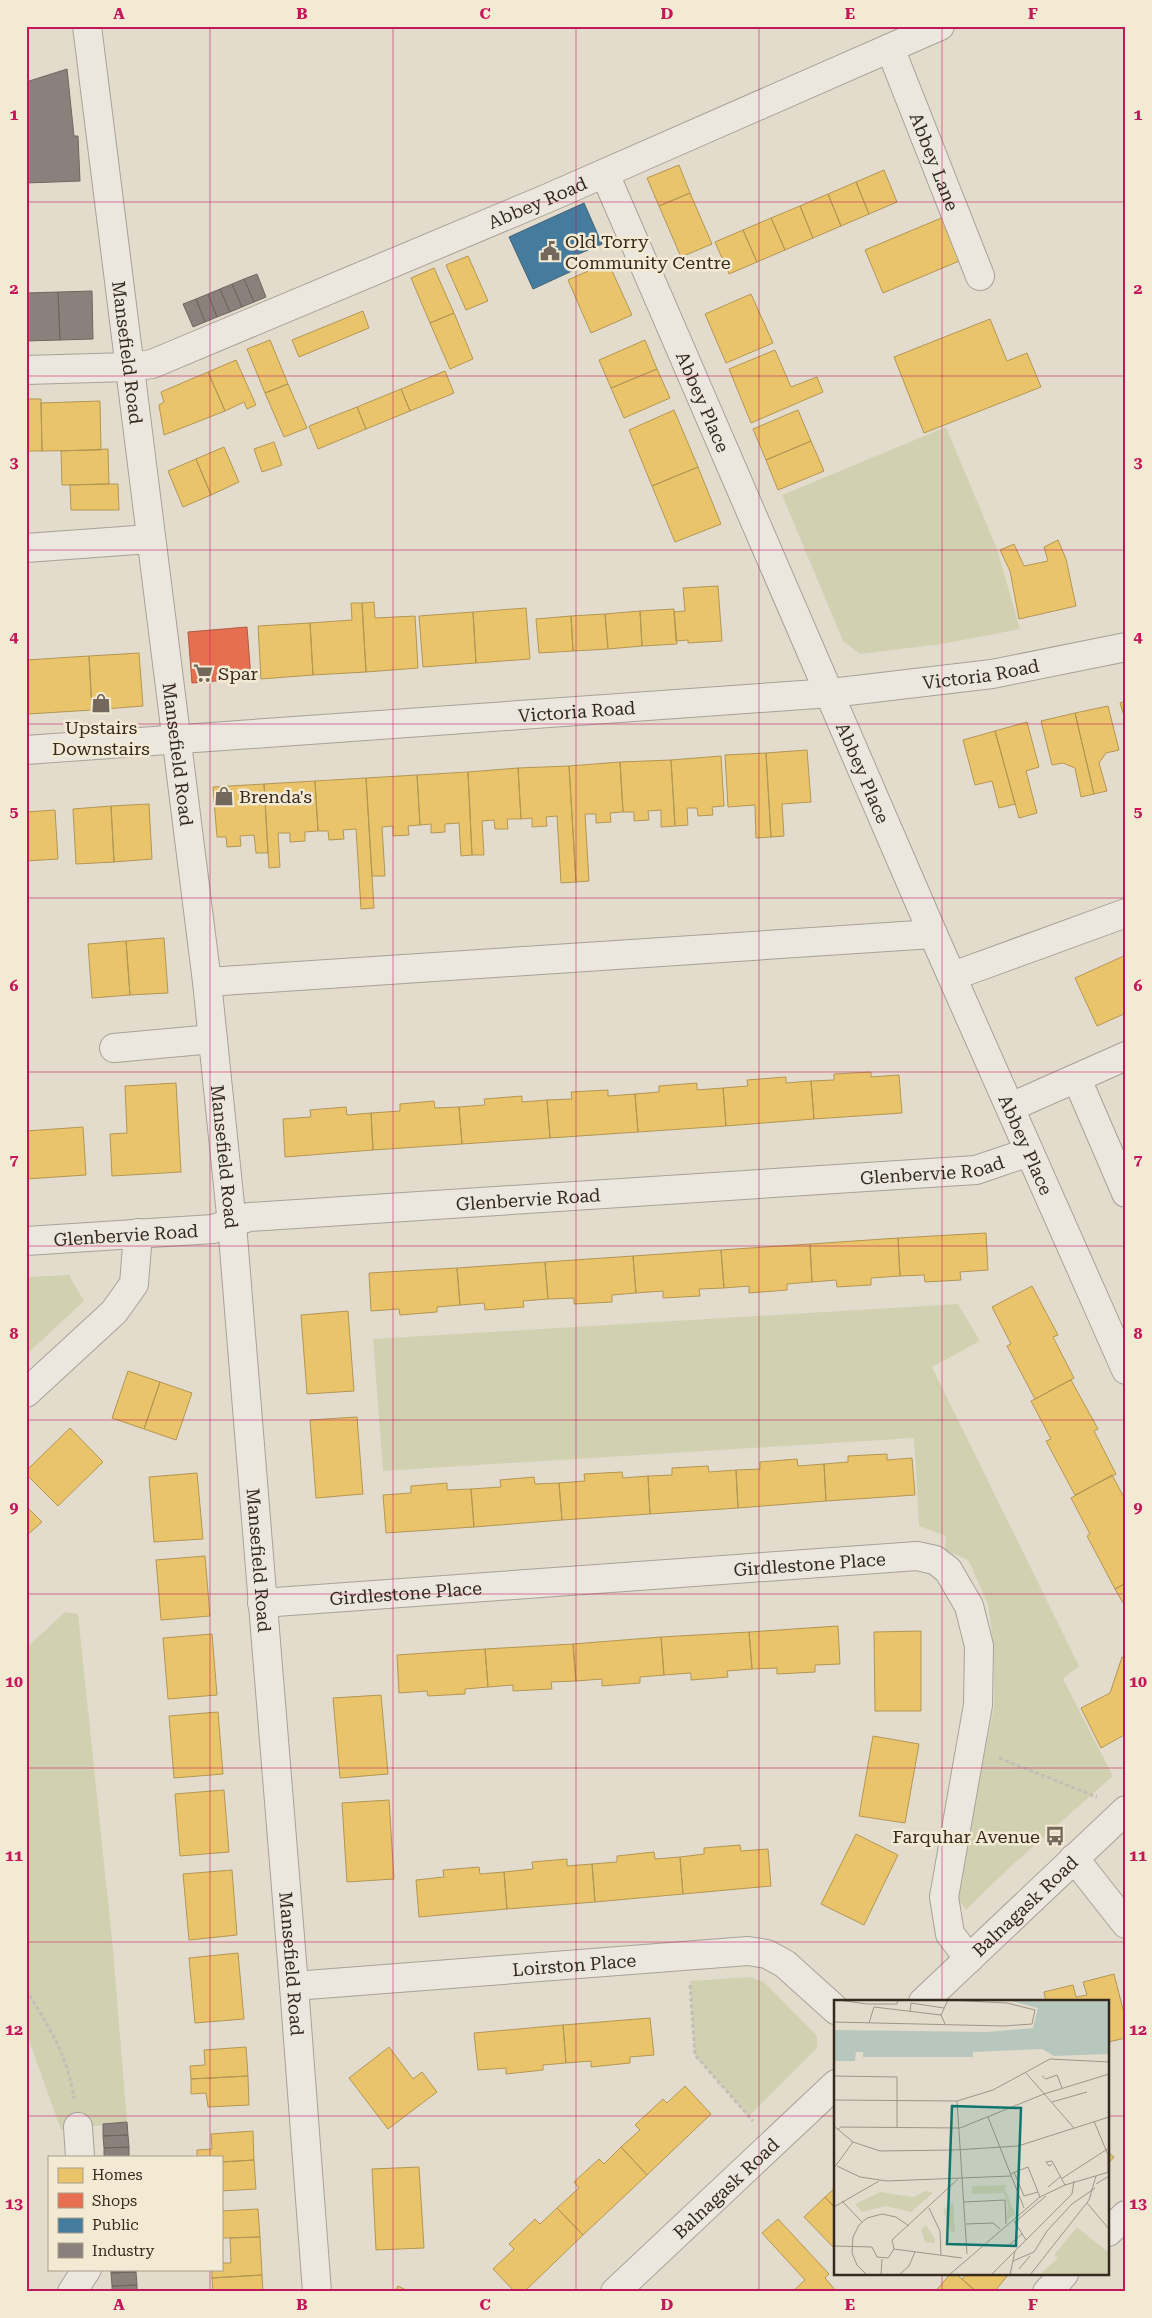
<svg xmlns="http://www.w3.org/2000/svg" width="1152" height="2318" font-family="'Roboto Serif',serif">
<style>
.green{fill:#d1d1b1}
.homes{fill:#e9c46a;stroke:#b39654}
.shops{fill:#e76f51;stroke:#b25a42}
.public{fill:#457b9d;stroke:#406377}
.industry{fill:#8a817c;stroke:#716760}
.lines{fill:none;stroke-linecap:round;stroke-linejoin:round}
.minor-casing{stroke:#a8a197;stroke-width:30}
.path{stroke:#c3beb6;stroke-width:3;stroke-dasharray:4 2.5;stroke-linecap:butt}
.minor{stroke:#ebe7df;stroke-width:28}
.grid{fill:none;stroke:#c2185b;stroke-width:1;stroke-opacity:0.55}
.labels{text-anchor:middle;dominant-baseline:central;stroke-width:5;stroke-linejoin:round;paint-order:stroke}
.street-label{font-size:18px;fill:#362a1f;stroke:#f3ead4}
.poi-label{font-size:18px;fill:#362a1f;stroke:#f3ead4;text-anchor:start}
.inset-river{fill:none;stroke:#b8c7be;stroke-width:2.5}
.inset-road{fill:none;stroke:#9e9587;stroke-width:1}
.view{fill:#0f766e;fill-opacity:0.15;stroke:#0f766e;stroke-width:2.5}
.inset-edge{fill:none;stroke:#362a1f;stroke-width:2.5}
.neatline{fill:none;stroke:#c2185b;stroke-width:2}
.grid-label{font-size:16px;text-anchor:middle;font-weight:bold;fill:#c2185b}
</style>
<rect width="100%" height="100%" fill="#e3dccd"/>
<!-- green -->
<path class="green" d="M946,427L997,549L1020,629L942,644L860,654L843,641L782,495Z
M69,1275L84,1301L26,1355V1277Z
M958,1304L980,1341L932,1367L1079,1666L1063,1679L1113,1776L1010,1867L966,1910L956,1897L994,1706V1651L988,1604L968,1560L945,1550L946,1536L919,1526L914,1438L383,1471L373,1339Z
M65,1612L78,1614L113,1949L127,2122L61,2130L26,2032V1648Z
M749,1977L764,1982L817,2036V2048L749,2116L695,2055L690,1981Z"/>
<!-- homes -->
<path class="homes" d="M679,165L690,193L659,206L647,178Z
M884,170L897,202L869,214L856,182Z
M856,182L869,214L841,226L828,194Z
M690,193L712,244L681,257L659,206Z
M828,194L841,226L813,238L800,206Z
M800,206L813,238L785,250L771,218Z
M946,216L964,259L883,293L865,250Z
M771,218L785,250L757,262L743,230Z
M743,230L757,262L729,274L715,242Z
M468,256L488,301L466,310L446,265Z
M608,262L632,315L591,333L568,280Z
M434,268L454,313L430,323L411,278Z
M751,294L773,343L726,363L705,314Z
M363,311L369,328L299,357L292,340Z
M454,313L473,359L450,369L430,323Z
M990,319L1007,361L1027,353L1041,387L924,433L894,357Z
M270,340L288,384L265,393L247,349Z
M645,340L657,369L611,388L599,360Z
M775,350L791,387L817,377L823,392L751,423L729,369Z
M236,360L256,405L247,409L244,402L225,411L208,372Z
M657,369L670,398L624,418L611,388Z
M445,371L454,393L410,411L401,389Z
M208,372L225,411L164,435L159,405L164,402L161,392Z
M288,384L307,428L284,437L265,393Z
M401,389L410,411L366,429L357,407Z
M26,399H41L42,451H26Z
M100,401L101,450L42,451L41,403Z
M357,407L366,429L318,449L309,426Z
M674,410L698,467L652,486L629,430Z
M798,410L811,441L766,460L753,429Z
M811,441L824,471L778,490L766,460Z
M274,442L282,465L262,472L254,449Z
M224,447L239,482L211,495L196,459Z
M108,449L109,484L62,485L61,451Z
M196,459L211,495L183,507L168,471Z
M698,467L721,524L675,542L652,486Z
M109,484H118L119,510H71L70,485Z
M1058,540L1066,559L1076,606L1019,619L1010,571L1000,550L1014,544L1024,566L1048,561L1044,547Z
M718,586L722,641L688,643V640L676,641L674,612L685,611L683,588Z
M374,602L375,618L415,616L418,668L366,672L362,603Z
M351,603H362L366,672L313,675L310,623L352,620Z
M526,608L530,659L476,663L473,612Z
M674,609L677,644L642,646L640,611Z
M640,611L642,646L608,649L605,614Z
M473,612L476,663L423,667L419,616Z
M605,614L608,649L573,651L571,616Z
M571,616L573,651L539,653L536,619Z
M310,623L313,675L261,679L258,626Z
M139,653L143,706L92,710L89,656Z
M89,656L92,710L28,714L26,660Z
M26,687L28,714H26Z
M1126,701V722L1120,703Z
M1108,706L1119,750L1106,753L1099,763L1107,791L1094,794L1075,713Z
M1075,713L1094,794L1081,797L1075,768L1063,763L1052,765L1041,721Z
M1027,722L1039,767L1026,771L1037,813L1019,818L995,731Z
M995,731L1015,804L999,808L992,781L975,785L963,740Z
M807,750L811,802L782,804L784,836L771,837L766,753Z
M766,753L771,837L756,838L755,805L728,807L725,755Z
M721,756L724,806L712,807L713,815L698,816L697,808H687L688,825L675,826L671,760Z
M671,760L675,826L661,827V810L648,811L649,820L634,821V812H623L620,762Z
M620,762L623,812L610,813L611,822L596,823V814H585L589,881L576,882L569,766Z
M569,766L576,882L561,883L557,816L546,817L547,826L532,827V818L521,819L518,768Z
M518,768L521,819H507L508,829H495L494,820L482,821L484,855H472L468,772Z
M468,772L472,855L461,856L459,823L445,824V832L431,833V824L420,825L417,775Z
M417,775L420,825L408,826L409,835L393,836V826L382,827L385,876H372L366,778Z
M366,778L374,908L361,909L356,829L343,830L344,839L329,840L328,831H318L315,781Z
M315,781L318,831L305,832V841L290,842V833H278L280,867L269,868L264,784Z
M264,784L268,853H256L254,835L240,836L241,846L227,847L226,837H217L213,787Z
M149,804L152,859L114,862L111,806Z
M111,806L114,862L76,864L73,809Z
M55,810L58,859L26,861V812Z
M164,938L168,993L130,995L126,941Z
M126,941L130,995L92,998L88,944Z
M1126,955V1013L1097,1026L1075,978Z
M871,1072V1077L899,1075L902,1113L814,1119L811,1081L834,1080V1074Z
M786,1077V1083L811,1081L814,1119L726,1126L723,1088L748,1086L747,1080Z
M176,1083L181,1172L112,1176L110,1134L127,1133L125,1086Z
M697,1083V1090L723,1088L726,1126L638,1132L635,1094L659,1092V1086Z
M608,1090V1096L635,1094L638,1132L550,1138L547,1100L572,1099L571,1092Z
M522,1096V1102L547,1100L550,1138L462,1144L459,1107L485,1105L484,1099Z
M434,1101L435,1108L459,1107L462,1144L373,1150L371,1113L400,1111V1104Z
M346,1107L347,1115L371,1113L373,1150L285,1157L283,1119L311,1117L310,1110Z
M83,1127L86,1175L26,1179V1131Z
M986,1233L988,1270L960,1272L961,1280L925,1282L924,1275L900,1276L898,1238Z
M898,1238L900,1276L871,1278V1285L837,1287L836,1280L812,1282L810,1244Z
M810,1244L812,1282L787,1284V1290L749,1293V1286L724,1288L721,1250Z
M721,1250L724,1288L699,1289L700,1296L663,1298V1291L636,1293L633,1256Z
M633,1256L636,1293L612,1295V1302L574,1304V1298L548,1299L545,1262Z
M545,1262L548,1299L523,1301L524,1307L485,1310L484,1303L460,1305L457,1268Z
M457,1268L460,1305L437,1307V1312L400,1315L399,1309L371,1311L369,1273Z
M1032,1286L1058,1335L1053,1337L1074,1378L1035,1399L1007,1346L1011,1344L992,1307Z
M348,1311L354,1391L307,1394L301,1315Z
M128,1371L160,1382L144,1429L112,1418Z
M1071,1380L1098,1429L1094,1431L1116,1474L1075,1495L1046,1441L1051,1439L1031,1401Z
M160,1382L192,1393L176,1440L144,1429Z
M357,1417L363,1494L316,1498L310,1420Z
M70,1428L103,1462L58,1506L26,1474V1471Z
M887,1454V1460L912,1458L915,1495L826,1501L824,1464L848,1462V1456Z
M797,1459L798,1466L824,1464L826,1501L738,1508L736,1470L760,1469V1462Z
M708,1466L709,1472L736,1470L738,1508L650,1514L648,1476L672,1475V1468Z
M622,1472L623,1478L648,1476L650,1514L562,1520L559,1483L585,1481L584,1474Z
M197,1473L203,1539L154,1542L149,1477Z
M1112,1475L1126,1501V1583L1115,1589L1087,1536L1090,1534L1071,1498Z
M534,1477L535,1484L559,1483L562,1520L474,1527L471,1489L501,1487L500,1480Z
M447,1483V1490L471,1489L474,1527L386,1533L383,1495L411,1493V1486Z
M26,1506L42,1522L26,1536Z
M205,1556L210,1616L161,1620L156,1560Z
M1126,1583V1608L1115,1589Z
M838,1626L840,1664L815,1665V1672L777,1674V1668L752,1669L749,1632Z
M921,1631V1711H875L874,1632Z
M749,1632L752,1669L727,1671L728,1677L691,1680V1673L664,1675L661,1637Z
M212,1634L217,1695L168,1699L163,1638Z
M661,1637L664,1675L640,1677V1683L602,1686V1679L576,1681L573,1644Z
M573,1644L576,1681L551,1682L552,1689L513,1691V1685L488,1687L485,1649Z
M485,1649L488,1687L465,1689V1694L428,1696L427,1691L399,1693L397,1655Z
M1122,1657L1126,1658V1734L1101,1748L1081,1708L1110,1693Z
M381,1695L388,1774L340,1778L333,1698Z
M218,1712L223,1774L174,1778L169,1716Z
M873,1736L919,1744L905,1823L859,1816Z
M224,1790L229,1852L180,1856L175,1794Z
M389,1800L394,1879L347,1882L342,1803Z
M856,1834L898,1855L864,1925L821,1904Z
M740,1845L741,1851L768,1849L771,1886L683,1894L680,1857L704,1854V1848Z
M654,1852L655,1859L680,1857L683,1894L595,1902L592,1864L617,1862V1856Z
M567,1859V1866L592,1864L595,1902L507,1909L504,1872L533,1869L532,1862Z
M479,1867L480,1874L504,1872L507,1909L419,1917L416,1880L444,1877L443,1870Z
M232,1870L237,1935L189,1940L183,1874Z
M238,1953L244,2019L195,2023L189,1958Z
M1114,1974L1126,2021V2038L1108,2042V2002H1046L1044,1992L1073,1985L1076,1997L1087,1995L1083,1982Z
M650,2018L654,2055L630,2057V2063L591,2067V2061L566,2063L563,2025Z
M563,2025L566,2063L543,2065V2070L506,2074V2068L478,2070L474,2033Z
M246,2047L248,2076L191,2079L190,2066L205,2065L204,2050Z
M389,2047L413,2079L422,2072L437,2092L388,2129L349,2078Z
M248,2076L249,2105L208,2107L206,2093L191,2094V2079Z
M685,2086L711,2114L647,2175L621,2147L640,2130L635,2125L663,2099L667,2103Z
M253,2131L254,2160L221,2162V2157H197V2150L212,2149L211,2134Z
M621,2147L647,2175L583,2235L557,2208L579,2188L574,2182L599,2159L604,2164Z
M1108,2152L1114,2157L1108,2164Z
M254,2160L256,2189L221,2191V2162Z
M419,2167L424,2248L376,2250L372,2169Z
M836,2187V2209L825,2197Z
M825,2197L836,2209L835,2249L804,2217Z
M557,2208L583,2235L524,2292H515L493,2269L514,2249L509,2244L535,2219L540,2224Z
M258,2209L260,2237L222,2238L221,2211Z
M778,2219L829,2274L825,2278L837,2292H792L805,2280L762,2233Z
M260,2237L262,2275L212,2278V2269H221V2263H231L230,2238Z
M950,2274H956L976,2291L935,2292Z
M967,2274H1009L994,2292H976L962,2279Z
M262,2275L263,2292H213L212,2278Z
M398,2286L410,2292H395Z"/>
<!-- shops -->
<path class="shops" d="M247,627L251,678L192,683L188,632Z"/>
<!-- public -->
<path class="public" d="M584,203L602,244L567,259L572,271L533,289L509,237Z"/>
<!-- industry -->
<path class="industry" d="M67,69L74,136H78L80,181L26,183V82Z
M257,274L266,297L254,302L244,279Z
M244,279L254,302L242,307L232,284Z
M232,284L242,307L230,312L220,289Z
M220,289L230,312L217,317L208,294Z
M92,291L93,339L60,340L58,292Z
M58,292L60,340L26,341V293Z
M208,294L217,317L205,322L196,299Z
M196,299L205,322L193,327L183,304Z
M127,2122L128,2135L103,2136V2124Z
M128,2135L129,2147L104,2148L103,2136Z
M129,2147V2157H104V2148Z
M111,2269H136V2272L111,2273Z
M136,2272L137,2285L112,2286L111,2273Z
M137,2285V2292H112V2286Z"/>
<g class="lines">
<defs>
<g id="minor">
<path id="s1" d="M87,26L207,982L232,1224L294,1986L317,2292"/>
<path id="s2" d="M890,48L980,276"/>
<path id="s3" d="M605,174L933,934L1126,1370"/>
<path id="s4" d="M26,370L129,367L152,364L548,198L940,26"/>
<path d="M26,548L150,539"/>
<path id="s5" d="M26,750L831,693L992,674L1126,647"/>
<path d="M953,976L1126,913"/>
<path d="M207,982L933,934"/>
<path d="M114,1048L213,1039"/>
<path d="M1077,1079L1126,1193"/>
<path d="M1011,1107L1126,1056"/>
<path id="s6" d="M26,1241L213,1229L249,1217L976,1170L1029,1152"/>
<path d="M26,1393L114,1312L134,1284L138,1233"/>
<path id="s7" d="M262,1603L917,1556L935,1560L948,1570L969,1606L979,1646L978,1705L944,1897L950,1934L969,1959"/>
<path d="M1074,1858L1126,1924"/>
<path id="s8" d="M294,1986L748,1951L767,1954L785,1964L836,2010"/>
<path id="s9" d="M923,2002L1126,1810"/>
<path d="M78,2127L80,2157"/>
<path d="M1108,2232L1126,2215"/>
<path d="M72,2292L87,2269"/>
<path id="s10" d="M615,2292L836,2084"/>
<path d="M1047,2292L1064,2274"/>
</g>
</defs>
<!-- minor casing -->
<use href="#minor" class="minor-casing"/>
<!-- path -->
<path class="path" d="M999,1758L1097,1797
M26,1778V1780
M690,1985L695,2055L753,2121
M26,1990C48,2024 69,2059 74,2099"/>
<!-- minor -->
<use href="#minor" class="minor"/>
</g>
<!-- grid -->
<path class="grid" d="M210,26V2157M393,26V2292M576,26V2292M759,26V2292M942,26V2002M26,202H1126M26,376H1126M26,550H1126M26,724H1126M26,898H1126M26,1072H1126M26,1246H1126M26,1420H1126M26,1594H1126M26,1768H1126M26,1942H1126M26,2116H836M1108,2116H1126M210,2269V2292M942,2274V2292"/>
<!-- icons -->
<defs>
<symbol id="civic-bare" viewBox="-9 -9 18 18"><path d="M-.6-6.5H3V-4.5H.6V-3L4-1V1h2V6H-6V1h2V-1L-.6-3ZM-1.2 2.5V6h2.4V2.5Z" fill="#73685c" stroke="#f3ead4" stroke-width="2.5" paint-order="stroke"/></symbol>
<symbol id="supermarket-bare" viewBox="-9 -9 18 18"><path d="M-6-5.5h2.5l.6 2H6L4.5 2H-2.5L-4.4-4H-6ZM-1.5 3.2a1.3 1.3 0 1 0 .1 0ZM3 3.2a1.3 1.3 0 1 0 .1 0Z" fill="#73685c" stroke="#f3ead4" stroke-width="2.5" paint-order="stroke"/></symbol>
<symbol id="shop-bare" viewBox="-9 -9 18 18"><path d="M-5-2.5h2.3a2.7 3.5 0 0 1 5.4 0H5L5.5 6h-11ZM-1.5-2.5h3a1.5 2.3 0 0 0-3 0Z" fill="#73685c" stroke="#f3ead4" stroke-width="2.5" paint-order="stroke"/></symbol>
<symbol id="bus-bare" viewBox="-9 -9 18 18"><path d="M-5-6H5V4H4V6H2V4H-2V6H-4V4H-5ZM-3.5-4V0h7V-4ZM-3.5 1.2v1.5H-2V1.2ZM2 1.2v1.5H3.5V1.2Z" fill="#73685c" stroke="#f3ead4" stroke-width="2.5" paint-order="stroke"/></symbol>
</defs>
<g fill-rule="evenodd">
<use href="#civic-bare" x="536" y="237" width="28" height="28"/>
<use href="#supermarket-bare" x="189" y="659" width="28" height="28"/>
<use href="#shop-bare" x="87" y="689" width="28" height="28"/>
<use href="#shop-bare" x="210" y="782" width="28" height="28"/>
<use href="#bus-bare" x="1041" y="1822" width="28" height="28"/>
</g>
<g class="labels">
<!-- street labels -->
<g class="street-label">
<text stroke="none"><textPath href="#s2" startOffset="122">Abbey Lane</textPath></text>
<text stroke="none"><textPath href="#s4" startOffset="544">Abbey Road</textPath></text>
<text stroke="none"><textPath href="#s1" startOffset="329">Mansefield Road</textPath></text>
<text stroke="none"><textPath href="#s3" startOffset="248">Abbey Place</textPath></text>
<text stroke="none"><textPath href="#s5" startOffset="958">Victoria Road</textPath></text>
<text stroke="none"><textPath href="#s5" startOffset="552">Victoria Road</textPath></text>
<text stroke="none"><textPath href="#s1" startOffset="734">Mansefield Road</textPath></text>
<text stroke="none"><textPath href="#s3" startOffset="652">Abbey Place</textPath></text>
<text stroke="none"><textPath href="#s3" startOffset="1058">Abbey Place</textPath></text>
<text stroke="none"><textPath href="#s1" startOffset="1139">Mansefield Road</textPath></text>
<text stroke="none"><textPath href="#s6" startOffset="910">Glenbervie Road</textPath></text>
<text stroke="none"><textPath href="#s6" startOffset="505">Glenbervie Road</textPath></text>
<text stroke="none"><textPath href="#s6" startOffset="100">Glenbervie Road</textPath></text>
<text stroke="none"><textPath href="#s1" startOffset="1544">Mansefield Road</textPath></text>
<text stroke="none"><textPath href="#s7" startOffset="549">Girdlestone Place</textPath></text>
<text stroke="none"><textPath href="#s7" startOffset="144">Girdlestone Place</textPath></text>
<text stroke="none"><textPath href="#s9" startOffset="140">Balnagask Road</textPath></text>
<text stroke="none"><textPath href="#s1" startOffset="1949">Mansefield Road</textPath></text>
<text stroke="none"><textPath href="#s8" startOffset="281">Loirston Place</textPath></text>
<text stroke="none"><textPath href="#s10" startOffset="152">Balnagask Road</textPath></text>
</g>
<!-- poi labels -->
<g class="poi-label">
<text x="565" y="241">Old Torry<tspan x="565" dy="21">Community Centre</tspan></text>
<text x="218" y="673">Spar</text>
<text x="101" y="727" text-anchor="middle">Upstairs<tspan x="101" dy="21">Downstairs</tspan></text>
<text x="239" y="796">Brenda's</text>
<text x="1040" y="1836" text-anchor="end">Farquhar Avenue</text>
</g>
</g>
<!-- overview -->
<g transform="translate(834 2000)">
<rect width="275" height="275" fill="#e3dccd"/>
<path d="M173,185L171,189L181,214L172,221L174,206L170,193L138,194V186ZM92,191L99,193L77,212L52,206L28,212L21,204L46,192L79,197ZM119,202L121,232H117L109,210ZM92,225L101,239V243L91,242L87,229ZM243,227L275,253V275H205L224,258L220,255Z" fill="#d1d1b1"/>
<path d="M173,0H275V54L220,56L208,49L139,52V57H29V52H22L21,61H0V30L154,32L199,28L204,8Z" fill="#b8c7be"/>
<path class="inset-river" d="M241,0L253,6L275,3M243,0L253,5L275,1M254,4L275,0"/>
<path class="inset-road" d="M4,0L33,4H63L64,0M76,12L77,3L110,8M0,22L170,26L198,24L201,10L173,3L114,0L107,15L111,24M35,23L40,7L107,15M192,73L240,128M0,76L63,77V127M208,76L212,79L223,75L228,88M0,100L123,101L159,90L216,59L275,62M123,101L133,254M218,102L253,92M154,117L190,208M260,121L274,155V172M0,126L19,142L46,151L120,150L184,146L275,117M3,130L7,127L126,128L210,94L275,74M218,164L215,166L212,162L218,161L231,185M3,166L26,177L53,181L177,176M0,168L19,142M180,172L190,196L204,192M176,174L194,167L206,197M227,179L275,148M262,184L275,176M214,187L226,177M8,201L28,222M130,202L171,200L172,224M253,203L275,229M0,207L45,181M95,208L106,231L107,255M180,221L192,240M181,222L212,196M132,224L159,223L166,229M0,246L38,247L43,257L54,258L60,249L58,240L124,179M174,246L188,234M60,249L128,258M179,261L200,252L213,231L238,204L261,188M185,269L196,256M33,275L23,265L18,253L19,237L25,225L33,218L48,214L62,217L75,226M47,275L48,259M65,275L75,266L81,252M115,275L206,197L231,185L275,172M157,275L238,194L240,181M176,275L181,251M196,275L255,200L262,176"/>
<path class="view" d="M118,106L187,108L182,246L113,244Z"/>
<rect width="275" height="275" class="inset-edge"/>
</g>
<!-- border -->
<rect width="1152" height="2318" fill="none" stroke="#f3ead4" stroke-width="55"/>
<!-- legend -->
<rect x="48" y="2156" width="175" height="115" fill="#f3ead4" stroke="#a79d8c"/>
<rect x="58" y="2168" width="25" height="15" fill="#e9c46a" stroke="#a79d8c"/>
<text x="92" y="2180" font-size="15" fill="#362a1f">Homes</text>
<rect x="58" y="2193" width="25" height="15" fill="#e76f51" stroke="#a79d8c"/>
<text x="92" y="2206" font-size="15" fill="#362a1f">Shops</text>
<rect x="58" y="2218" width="25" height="15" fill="#457b9d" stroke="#a79d8c"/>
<text x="92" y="2230" font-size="15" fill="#362a1f">Public</text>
<rect x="58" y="2243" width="25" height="15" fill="#8a817c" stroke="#a79d8c"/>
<text x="92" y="2256" font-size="15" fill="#362a1f">Industry</text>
<rect x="28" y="28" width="1096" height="2262" class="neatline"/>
<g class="grid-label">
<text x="119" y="19">A</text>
<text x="302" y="19">B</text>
<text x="485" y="19">C</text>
<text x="667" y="19">D</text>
<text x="850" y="19">E</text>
<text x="1033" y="19">F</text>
<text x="14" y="120">1</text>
<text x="1138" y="120">1</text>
<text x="14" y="294">2</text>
<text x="1138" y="294">2</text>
<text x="14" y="468">3</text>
<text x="1138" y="468">3</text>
<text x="14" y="642">4</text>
<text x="1138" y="642">4</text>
<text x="14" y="817">5</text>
<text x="1138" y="817">5</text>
<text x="14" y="991">6</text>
<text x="1138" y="991">6</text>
<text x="14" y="1165">7</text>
<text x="1138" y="1165">7</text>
<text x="14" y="1339">8</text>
<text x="1138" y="1339">8</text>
<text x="14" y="1513">9</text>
<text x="1138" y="1513">9</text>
<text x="14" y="1687">10</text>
<text x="1138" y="1687">10</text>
<text x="14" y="1861">11</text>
<text x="1138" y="1861">11</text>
<text x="14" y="2035">12</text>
<text x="1138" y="2035">12</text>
<text x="14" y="2209">13</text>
<text x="1138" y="2209">13</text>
<text x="119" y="2310">A</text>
<text x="302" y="2310">B</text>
<text x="485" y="2310">C</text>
<text x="667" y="2310">D</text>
<text x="850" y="2310">E</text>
<text x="1033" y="2310">F</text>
</g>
</svg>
